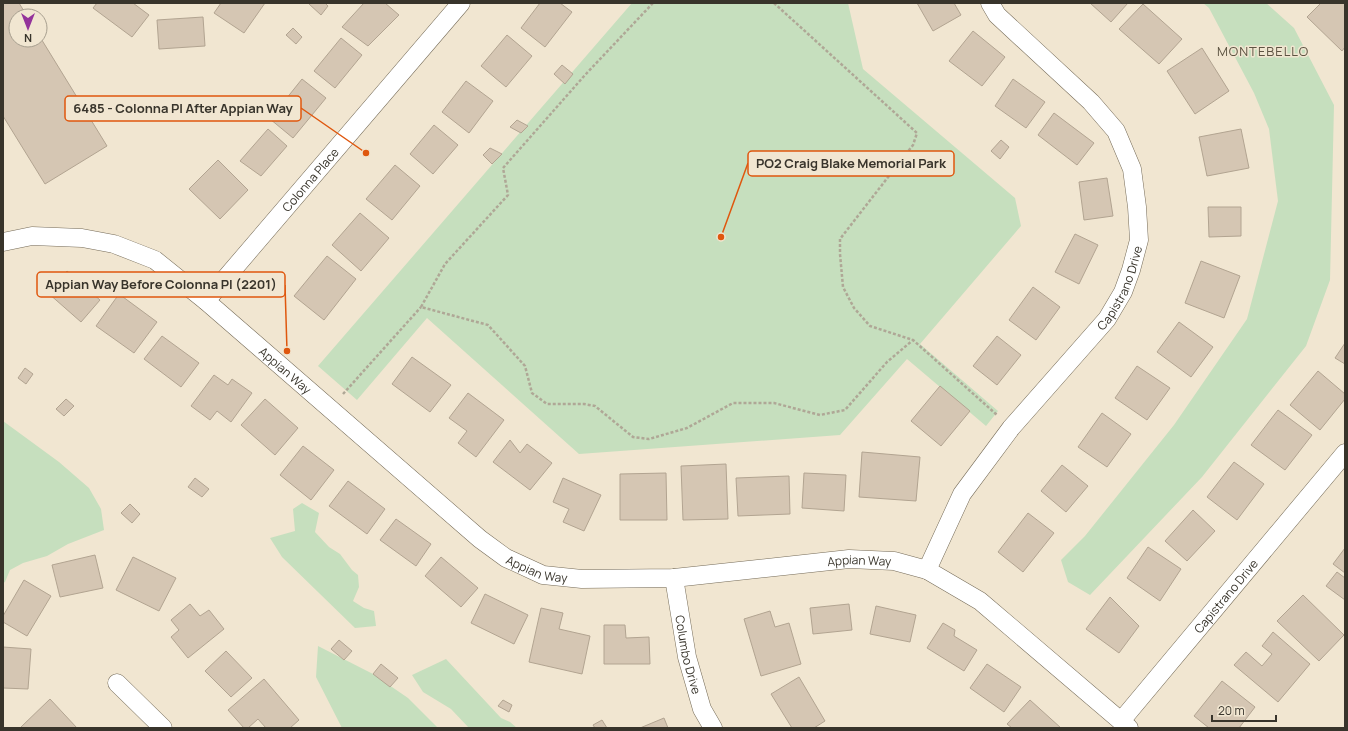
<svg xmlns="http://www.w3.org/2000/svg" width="1348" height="731" font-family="Manrope,sans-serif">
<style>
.green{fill:#c6dfbe}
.building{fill:#d5c6b3;stroke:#b2a491}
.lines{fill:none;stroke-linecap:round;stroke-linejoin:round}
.minor-casing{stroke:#756b58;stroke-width:19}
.path{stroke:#afa796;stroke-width:2.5;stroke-dasharray:3 2;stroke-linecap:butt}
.minor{stroke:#fff;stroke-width:18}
.labels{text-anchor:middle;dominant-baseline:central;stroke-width:3;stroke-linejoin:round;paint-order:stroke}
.street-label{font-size:12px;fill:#38342b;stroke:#f1e6d1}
.neighbourhood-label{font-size:13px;letter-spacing:1px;fill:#5d5442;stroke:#f1e6d1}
.leader{fill:none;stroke:#df570e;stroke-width:1.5}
.callout-dot{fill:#df570e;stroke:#f1e6d1;stroke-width:1.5}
.callout{fill:#f1e6d1;stroke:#df570e;stroke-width:1.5}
.callout-label{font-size:13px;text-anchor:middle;font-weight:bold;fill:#38342b}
</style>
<rect width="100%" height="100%" fill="#f1e6d1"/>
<!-- green -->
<path class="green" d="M632,3H848L863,69L1015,198L1021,226L920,344L998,411L986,426L907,359L840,435L579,454L427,318L357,400L318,366Z
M1203,3H1266L1294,28L1334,105L1330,280L1306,346L1202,477L1090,595L1068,582L1061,560L1085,536L1174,425L1247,319L1278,201L1269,129L1254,93L1209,8Z
M3,421L59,462L89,488L101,509L104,530L68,544L47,556L23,563L10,570L5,582L3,583Z
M302,503L319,513L315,532L329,547L340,554L352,570L358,575L359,587L353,601L364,608L374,611L376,626L355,628L282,557L270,538L295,531L293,509Z
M318,646L373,674L408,698L438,728H342L316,677Z
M446,659L501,718L510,722L517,728H469L451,709L423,692L412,675Z"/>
<!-- building -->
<path class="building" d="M3,3H19L27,16H16V40H40V37L107,146L45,184L3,116Z
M97,3H133L149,15L132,37L93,8Z
M221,3H265L244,33L214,13Z
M310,3H325L328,6L321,15L309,4Z
M364,3H385L399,15L368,46L342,27Z
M540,3H560L572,12L545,47L521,28Z
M917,3H954L961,15L933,31Z
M1090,3H1128L1111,22Z
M1321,3H1344L1345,4V47L1342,51L1307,17Z
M1143,4L1182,39L1159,64L1119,29Z
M203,17L205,46L159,49L157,20Z
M293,28L302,37L296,44L286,35Z
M973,31L1005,57L982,86L949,61Z
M507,35L532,56L506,87L481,66Z
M341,38L362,55L335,88L314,71Z
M1202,48L1229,91L1195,114L1167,71Z
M562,65L573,74L565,84L554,74Z
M302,79L326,98L293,138L270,119Z
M1013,79L1045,102L1026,128L995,106Z
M466,81L493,101L469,133L442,112Z
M1054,113L1094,143L1077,165L1038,135Z
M517,120L528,126L521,133L510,127Z
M434,125L458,145L433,174L410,154Z
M268,129L287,146L261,176L240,161Z
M1241,129L1249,168L1207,176L1199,137Z
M1001,140L1009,147L1000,159L991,151Z
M490,148L502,154L492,164L483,155Z
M218,160L248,190L220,219L189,189Z
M395,165L420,186L392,220L366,199Z
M1107,178L1113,216L1084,220L1079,182Z
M1208,207H1241V236L1209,237Z
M360,213L389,238L361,271L332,245Z
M1075,234L1098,245L1079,284L1055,272Z
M327,256L356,279L324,320L294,296Z
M1201,261L1240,276L1224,318L1185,303Z
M67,271L100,300L81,322L48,293Z
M1033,287L1060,307L1036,340L1009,320Z
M119,294L157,322L134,353L96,326Z
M1179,322L1213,347L1191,377L1157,352Z
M162,336L199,363L181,387L144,359Z
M997,336L1021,355L997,385L973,366Z
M1345,343V364L1335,358Z
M412,357L451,385L430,412L392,384Z
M1137,366L1170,388L1147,420L1115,398Z
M25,368L33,374L26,384L18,378Z
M1318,371L1345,394V399L1320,430L1290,405Z
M214,375L228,385L232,379L252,393L231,422L217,411L210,420L191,406Z
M940,386L970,411L941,446L911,421Z
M468,393L504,420L476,457L458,443L467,431L449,418Z
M66,399L74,406L64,416L56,409Z
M265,399L298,428L275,455L241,425Z
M1278,410L1312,435L1285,470L1251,445Z
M1102,413L1131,434L1107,467L1078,447Z
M510,440L520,453L527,444L552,463L530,490L493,462Z
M303,446L334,470L311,500L280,475Z
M862,452L920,457L916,501L859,497Z
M1234,462L1264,484L1237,520L1207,497Z
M726,464L728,519L683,520L681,466Z
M1062,465L1088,486L1066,512L1041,491Z
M666,473L667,520H620V474Z
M804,473L846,475L844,511L802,508Z
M789,476L790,514L738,516L736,478Z
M195,478L209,489L202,497L188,487Z
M563,478L601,495L584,531L563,522L569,509L553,502Z
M348,481L385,509L367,534L329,506Z
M130,504L140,514L132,523L121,513Z
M1193,510L1215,531L1187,561L1165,541Z
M1028,513L1054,533L1023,572L998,552Z
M396,519L431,544L416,566L380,540Z
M1148,547L1181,569L1160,601L1127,578Z
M1345,548V573L1333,564Z
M95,555L103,588L60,597L52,565Z
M133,557L176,578L159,611L116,590Z
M441,557L478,588L461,607L425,576Z
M1337,572L1345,578V600L1326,586Z
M24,580L51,596L27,636L3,622V616Z
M485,594L528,615L514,644L471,623Z
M1303,595L1344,635L1319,661L1277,621Z
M1110,597L1139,626L1119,653L1086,629Z
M190,604L200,616L209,610L224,629L188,658L171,637L179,630L171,620Z
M849,604L852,630L813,634L810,608Z
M876,606L916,615L910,642L870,634Z
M541,608L563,613L559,629L590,636L582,674L529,662Z
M770,611L775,627L789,623L801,664L761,676L744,619Z
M943,623L955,630L954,636L977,650L964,671L927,648Z
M604,625H625L626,638L649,637L650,664H604Z
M1273,632L1310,664L1278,702L1234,665L1246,652L1262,666L1272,654L1262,646Z
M339,640L352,651L344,660L331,649Z
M3,647L31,649L28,689L3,688Z
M226,651L252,678L231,697L205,671Z
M381,664L398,678L390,687L373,674Z
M987,664L1021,687L1004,712L970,688Z
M799,677L825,721L814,728H792L771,694Z
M264,679L299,720L290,728H266L258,719L248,728H244L228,710Z
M1222,681L1255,707L1239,728H1209L1194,716Z
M50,699L77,728H22L21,727Z
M503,700L512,705L509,712L498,706Z
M1030,700L1061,728H1012L1007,724Z
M664,718L668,728H640Z
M602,720L607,728H595L593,725Z"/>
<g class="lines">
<defs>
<g id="minor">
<path id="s1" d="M3,242L32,236L82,238L114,244L155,260L206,301L480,539L506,558L543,575L582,579L674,578L849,559L894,561L927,570L980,601L1129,728"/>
<path id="s2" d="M206,301L461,3"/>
<path id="s3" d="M927,570L962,494L1011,428L1107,319L1123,292L1131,270L1139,240L1137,207L1132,169L1116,131L1091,102L997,15L990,3"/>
<path id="s4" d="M674,578L687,657L702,709L713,728"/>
<path d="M117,683L163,728"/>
<path id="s5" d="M1121,721L1345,453"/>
</g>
</defs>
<!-- minor casing -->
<use href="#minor" class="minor-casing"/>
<!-- path -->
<path class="path" d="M653,3L585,75L503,168L508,195L445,264L421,307L488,325L525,366L532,393L547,404H584L595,406L633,437L649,439L687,428L733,403H774L820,415L845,410L887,362L913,340
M774,3L917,133L913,145L840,239V254L843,287L854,308L870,326L913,340L997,415
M343,394L421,307"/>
<!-- minor -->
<use href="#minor" class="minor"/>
</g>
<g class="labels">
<!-- street labels -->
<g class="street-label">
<text stroke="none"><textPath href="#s2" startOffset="160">Colonna Place</textPath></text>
<text stroke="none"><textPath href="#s3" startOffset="345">Capistrano Drive</textPath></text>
<text stroke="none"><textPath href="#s1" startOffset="327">Appian Way</textPath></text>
<text stroke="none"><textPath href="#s1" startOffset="975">Appian Way</textPath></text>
<text stroke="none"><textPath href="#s1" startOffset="650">Appian Way</textPath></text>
<text stroke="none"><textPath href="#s5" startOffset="163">Capistrano Drive</textPath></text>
<text stroke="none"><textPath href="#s4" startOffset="78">Columbo Drive</textPath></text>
</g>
<!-- neighbourhood labels -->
<g class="neighbourhood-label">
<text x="1263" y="51">MONTEBELLO</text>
</g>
</g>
<!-- callouts -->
<path class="leader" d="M366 153L301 108M721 237L748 163M287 351L285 285"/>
<g class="callout-dot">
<circle cx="366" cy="153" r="4"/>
<circle cx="721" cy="237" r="4"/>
<circle cx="287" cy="351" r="4"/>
</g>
<g class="callout">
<rect x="65" y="96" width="236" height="25" rx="4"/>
<rect x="748" y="151" width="206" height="25" rx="4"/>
<rect x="37" y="272" width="248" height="25" rx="4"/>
</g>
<g class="callout-label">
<text x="183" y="113">6485 - Colonna Pl After Appian Way</text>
<text x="851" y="168">PO2 Craig Blake Memorial Park</text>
<text x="161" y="289">Appian Way Before Colonna Pl (2201)</text>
</g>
<!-- border -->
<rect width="1348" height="731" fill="none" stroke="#38342b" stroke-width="8"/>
<!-- north arrow -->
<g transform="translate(28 28) rotate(180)"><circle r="19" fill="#f1e6d1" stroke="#a79f8f"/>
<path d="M0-3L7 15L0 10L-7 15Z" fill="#94339b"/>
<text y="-6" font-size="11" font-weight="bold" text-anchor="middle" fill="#38342b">N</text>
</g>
<!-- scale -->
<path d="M1212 715v6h64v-6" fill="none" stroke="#38342b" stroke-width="2"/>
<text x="1218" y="715" font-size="12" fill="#38342b" stroke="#f1e6d1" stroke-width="3" paint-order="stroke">20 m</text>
</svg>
